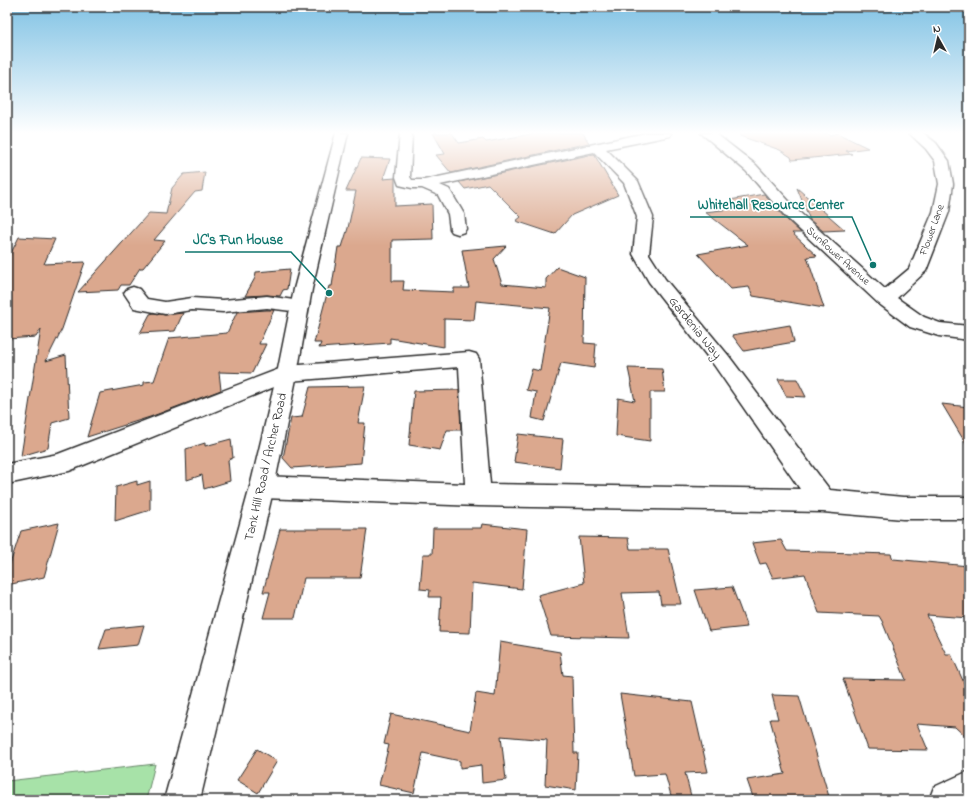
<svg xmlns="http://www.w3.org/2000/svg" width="976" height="807" font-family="'Indie Flower',sans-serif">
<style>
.green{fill:#a7e2a8;stroke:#69866a}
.building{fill:#dba88e;stroke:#2b2b2b}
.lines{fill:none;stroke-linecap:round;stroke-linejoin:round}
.minor-casing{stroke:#2b2b2b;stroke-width:3}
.tertiary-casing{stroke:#2b2b2b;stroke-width:3}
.minor{fill:#fff;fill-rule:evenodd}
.tertiary{fill:#fff;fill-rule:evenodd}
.labels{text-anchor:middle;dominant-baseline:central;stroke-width:3.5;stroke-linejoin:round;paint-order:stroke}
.far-street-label{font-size:11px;fill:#2b2b2b;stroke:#fff}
.street-label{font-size:13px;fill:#2b2b2b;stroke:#fff}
.leader{fill:none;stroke:#0f766e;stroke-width:1.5}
.callout-dot{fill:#0f766e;stroke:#fff;stroke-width:1.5}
.callout-label{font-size:14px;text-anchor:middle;font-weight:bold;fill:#0f766e;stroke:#fff;stroke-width:3.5;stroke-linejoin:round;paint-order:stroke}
</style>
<rect width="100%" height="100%" fill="#fff"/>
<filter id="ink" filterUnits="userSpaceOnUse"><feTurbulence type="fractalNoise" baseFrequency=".025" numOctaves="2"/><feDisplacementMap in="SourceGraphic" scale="8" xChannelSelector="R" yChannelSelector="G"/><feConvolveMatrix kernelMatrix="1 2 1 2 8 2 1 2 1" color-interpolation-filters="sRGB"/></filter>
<g filter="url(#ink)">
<!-- green -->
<path class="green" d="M155,764L146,800H7V781Z"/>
<!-- building -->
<path class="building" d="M433,133H452L459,143L483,139L486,142L537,133H583L589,143L451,173L436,155L445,154Z
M740,133H825L831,135L837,133L868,148L846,151L852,154L792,160L791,157L780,150L740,136Z
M594,154L618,195L572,215L555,234L516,221L521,217L488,184L465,189L459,182Z
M361,158L390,159L383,179L395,178V206L432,204L433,239L392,240V281H404L403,290L454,292V288H469L462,250L506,246L494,259L502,284L546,288V279L557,267L585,277L584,343L596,344L594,368L561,363L544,421L532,418L536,392L526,390L532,369L540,371L550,308L476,301L474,320L444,319V347L390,338V343L319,348L321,343H314L329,286H332L338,247H342L348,228L356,191H346Z
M205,172L202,191L195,192L154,240L165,241L143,268H140L129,285H121L118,290L78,292L149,213L166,214L172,188L184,174Z
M797,188L845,230L823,231L810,220Z
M764,194L785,218L801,233H792L817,256L807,257L824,308L753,296L749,287L731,289L698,254L748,245L705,212L739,208L730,200Z
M19,237L55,239L44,264L85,262L62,329L46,361L66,355L69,418L52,423L48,448L21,456L41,329L36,337L7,339V261Z
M290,269L287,289L283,290L280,296L267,295L245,296L255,278L256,272Z
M267,310H274L259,344H266L252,373L219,372L221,390L150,417L87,437L100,393L144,385V382L154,381L169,338L227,333L237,312Z
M154,313L165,315L183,313L175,331L140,333L150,314Z
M790,325L794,342L744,351L732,335Z
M628,368L662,369L665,392H650V441L616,436L618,398L635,401Z
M778,379H797L806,397L786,396Z
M365,386L358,423H365L361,463L292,468L283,458L291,418L302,417L310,387Z
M459,390L461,430H447L440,450L409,445L414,391Z
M942,404L969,407V449Z
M518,434L563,439L560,468L514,462Z
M231,439L233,458L228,460L230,481L204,489L202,475L187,480L186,449L205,443V446Z
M137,481V485L150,481V510L115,521L116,487Z
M59,523L44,577L7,585V573L21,531Z
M482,524L527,529L522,589L472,583L470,633L439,632L441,597H429L430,590L420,589L423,554H432L433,528H481Z
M280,529H367L360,578H304L295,618H263L270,592H263Z
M579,537L628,538L630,549H668L681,604H661L659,592L622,593L629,638L551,636L538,595L584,583Z
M781,540L787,551L891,554L893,559L969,566V618L927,615L946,654H951L969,694V740L955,727L917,724L928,750L868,749L843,679L906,680L882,621L879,616L819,613L805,574L773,578L766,563L760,564L752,543Z
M732,587L747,627L709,631L695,590Z
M144,625L138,645L99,649L106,629Z
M500,642L560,652L563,675L572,676L574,753H578L576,790L545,785L547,740L501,736L506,780L482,783L481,765L460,768V761L423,753L414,793L379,785L389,745L384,744L391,714L470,731L476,693L495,696Z
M620,694L692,702L708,772L685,773L691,796L672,799L665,774L634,776Z
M772,695L799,696L830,800H754L747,780L785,774L770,719H778Z
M257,749L277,761L258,793L237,780Z"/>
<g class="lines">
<defs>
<path id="minor" d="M400,133H412L410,177L412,180H424L646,133H671L670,136L606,149L638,181L653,217L649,254L665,279L728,355L830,490L903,497H969V519H903L823,512L478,506L262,498L253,495L250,487L253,479L262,476L465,484L459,367L289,381L69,471L7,484V464L58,454L287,366L469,352L476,354L479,359L490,484L800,489L714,365L649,282L633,254L637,217L624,183L594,152L440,185L449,189L451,192L464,214L466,229L464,232L458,234L452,232L450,229L448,214L438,195L422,188H412L399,185L396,177Z
M701,133H715L756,165L798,211L885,289L909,269L933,212L939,184L935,161L926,149L909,133H923L936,143L949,161L953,184L949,212L926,271L897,298L924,317L940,323L969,326V340L939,336L910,327L878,303L786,217L746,171Z
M133,287L139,289L147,299L165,302L192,298L223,300L267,296L307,302L309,306L307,310L300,312L267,308L223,312L192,310L165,314L134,308L124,293L127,289Z
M969,771V800H929L934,787Z"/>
<path id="tertiary" d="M336,133H348L312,289L297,374L274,487L200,800H164L250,487L277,374L294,289Z"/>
</defs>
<!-- minor casing -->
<use href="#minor" class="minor-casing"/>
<!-- tertiary casing -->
<use href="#tertiary" class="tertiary-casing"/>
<!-- minor -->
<use href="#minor" class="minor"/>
<!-- tertiary -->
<use href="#tertiary" class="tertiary"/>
</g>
</g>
<!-- sky -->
<linearGradient id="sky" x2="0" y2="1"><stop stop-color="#80c2e4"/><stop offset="0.54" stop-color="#fff"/><stop offset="1" stop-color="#fff" stop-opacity="0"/></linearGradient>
<rect width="976" height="246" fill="url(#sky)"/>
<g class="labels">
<!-- far-street labels -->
<g class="far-street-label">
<text transform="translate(932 230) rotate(-70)">Flower Lane</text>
<text transform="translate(838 256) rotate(42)">Sunflower Avenue</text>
</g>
<!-- street labels -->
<g class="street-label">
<text transform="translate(695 328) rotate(51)">Gardenia Way</text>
<text transform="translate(266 467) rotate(-77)">Tank Hill Road / Archer Road</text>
</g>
</g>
<!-- callouts -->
<path class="leader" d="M873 265L852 217H690M329 293L291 252H185"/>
<g class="callout-dot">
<circle cx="873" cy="265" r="4"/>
<circle cx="329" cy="293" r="4"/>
</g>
<g class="callout-label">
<text x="771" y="209">Whitehall Resource Center</text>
<text x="238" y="244">JC's Fun House</text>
</g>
<!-- margin -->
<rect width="976" height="807" fill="none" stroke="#fff" stroke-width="24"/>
<rect x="12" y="12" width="952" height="783" fill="none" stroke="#2b2b2b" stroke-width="1.5" filter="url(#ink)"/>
<!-- north arrow -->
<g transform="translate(938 38) rotate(352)" stroke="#ffffff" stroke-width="3" paint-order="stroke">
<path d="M0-3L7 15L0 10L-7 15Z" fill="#2b2b2b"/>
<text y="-6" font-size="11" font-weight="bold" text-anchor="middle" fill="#2b2b2b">N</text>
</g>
</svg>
